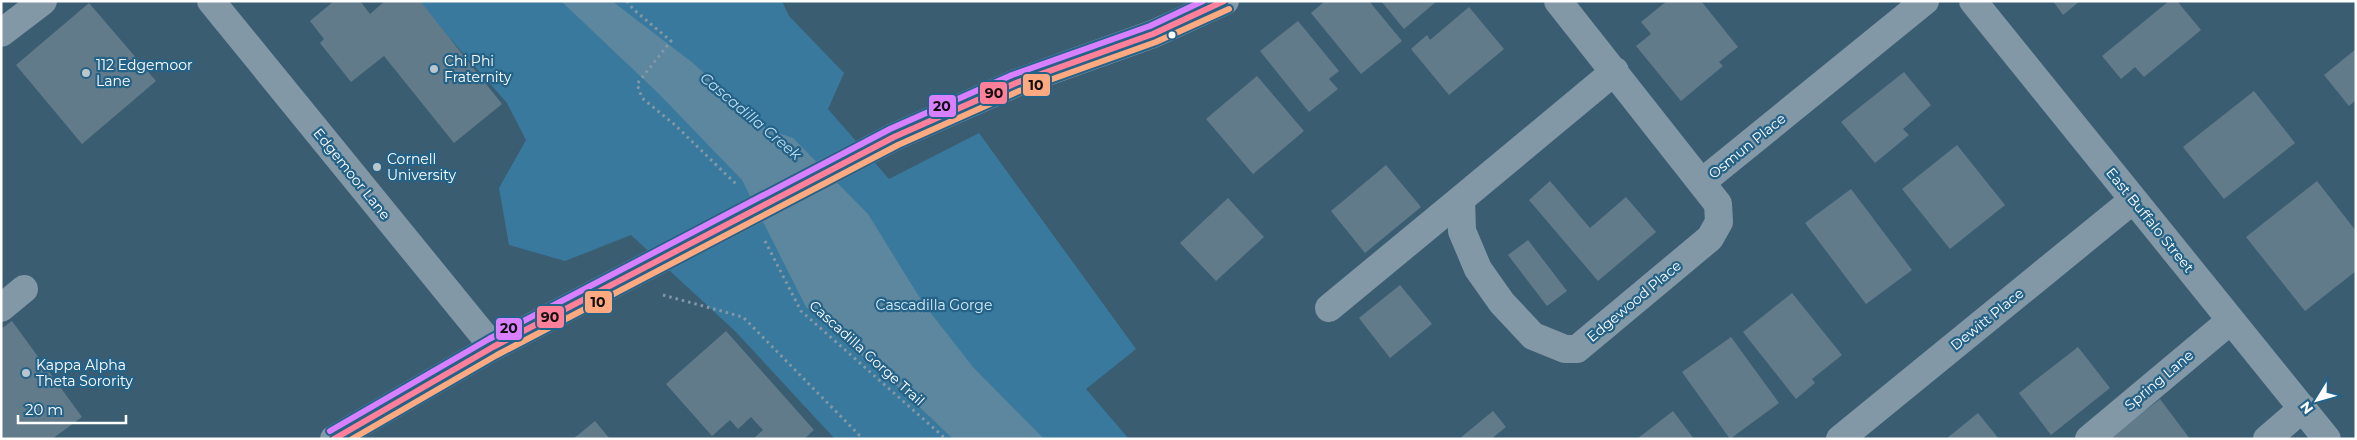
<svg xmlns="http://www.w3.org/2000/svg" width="2357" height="440" font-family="Montserrat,sans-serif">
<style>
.green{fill:#39799d}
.water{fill:#5d869f}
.building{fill:#627b8a}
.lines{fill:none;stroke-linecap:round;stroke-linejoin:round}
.path{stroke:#8298a7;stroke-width:3;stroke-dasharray:2.5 4;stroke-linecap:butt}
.minor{stroke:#8298a7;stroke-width:28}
.bus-1-casing{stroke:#256288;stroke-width:10}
.bus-2-casing{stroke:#256288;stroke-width:10}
.bus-3-casing{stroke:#256288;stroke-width:10}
.bus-1{stroke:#ff8098;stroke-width:6}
.bus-2{stroke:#ffa980;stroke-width:6}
.bus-3{stroke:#d880ff;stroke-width:6}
.bus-dot{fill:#fff;stroke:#256288;stroke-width:2}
.poi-dot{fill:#bac6ce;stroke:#256288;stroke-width:2}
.labels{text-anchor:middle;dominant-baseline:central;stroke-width:4.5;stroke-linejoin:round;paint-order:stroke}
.poi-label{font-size:14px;fill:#fff;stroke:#256288;text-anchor:start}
.street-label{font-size:14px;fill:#fff;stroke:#256288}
.park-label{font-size:14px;fill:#d5ebf7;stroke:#256288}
.water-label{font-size:15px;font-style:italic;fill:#bcdef0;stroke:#256288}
.line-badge{stroke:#256288;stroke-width:2}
.pale-badge-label{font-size:14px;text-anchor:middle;font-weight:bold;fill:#111}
</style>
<rect width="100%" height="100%" fill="#3b5d72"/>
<!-- green -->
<path class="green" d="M417,1H782L789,16L844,73L828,109L889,179L979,133L1136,349L1086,389L1129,439H835L735,331L631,235L565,261L509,245L499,188L526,140L507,103Z"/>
<!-- water -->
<path class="water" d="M561,1H612L693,63L767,129L793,138L868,214L923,303L973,367L1044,439H953L908,396L806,307L742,180L658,93Z"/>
<!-- building -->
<path class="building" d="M334,1H360L370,14L385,1H420L502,104L454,143L384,56L351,82L320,43L324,39L310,21Z
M1325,1H1369L1402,41L1361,74L1311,13Z
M1381,1H1437L1404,29Z
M1667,1H1701L1738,47L1719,62L1723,66L1681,101L1636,46L1651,34L1641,22Z
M2053,1H2080L2063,15Z
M2169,1H2177L2201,30L2144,77L2135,67L2121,79L2102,56Z
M89,3L156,81L82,144L16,65Z
M1469,7L1504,49L1449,95L1411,49L1427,35L1430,40Z
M1298,21L1339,71L1329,79L1338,89L1309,112L1260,51Z
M2356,49V100L2349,106L2324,75Z
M1904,72L1931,105L1903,129L1909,135L1875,163L1841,122Z
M1257,76L1304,131L1253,174L1206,119Z
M2254,91L2295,143L2224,199L2183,147Z
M1957,145L2005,205L1950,249L1902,189Z
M1386,165L1421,207L1365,253L1331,211Z
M1550,181L1590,228L1626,197L1656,232L1598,281L1529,200Z
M2317,181L2356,231V271L2305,311L2246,237Z
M1851,189L1912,270L1866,304L1805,223Z
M1228,198L1264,237L1216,281L1180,243Z
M1528,240L1567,291L1547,306L1508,255Z
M1400,285L1432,324L1390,358L1359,318Z
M1792,293L1842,355L1812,379L1815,383L1796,399L1743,332Z
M12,321L82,417L52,439H1V329Z
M726,331L814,430L804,439H753L763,430L751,417L738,429L730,420L712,436L666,384Z
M1731,337L1779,403L1730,439L1682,372Z
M2078,347L2110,388L2051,435L2019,393Z
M2160,399L2190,439H2108Z
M1493,411L1506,427L1491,439H1459Z
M1673,411L1694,439H1637Z
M1978,413L1999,439H1946Z
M595,421L610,439H573Z"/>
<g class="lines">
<!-- path -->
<path class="path" d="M627,1L633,9L671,41L637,84L642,98L675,125L736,184
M765,241L801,311L946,439
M663,295L743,317L863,439"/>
<!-- minor -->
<path class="minor" d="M211,1L493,347
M1558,1L1718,204L1719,222L1710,238L1577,349H1565L1533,336L1502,303L1478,269L1462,231L1461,199L1615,71
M1973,1L2327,439
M1,33L43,1
M1702,182L1925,1
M1,308L24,289
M1329,308L1461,199
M334,439L493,347L894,137L1016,83L1153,34L1225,1
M1840,439L2133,200
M2089,439L2230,321
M2267,439L2303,408"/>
<defs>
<path id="bus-1" d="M334,439L493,347L894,137L1016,83L1153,34L1224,1"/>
<path id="bus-2" d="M352,439L497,355L898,145L1019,91L1156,42L1229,9"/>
<path id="bus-3" d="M330,431L489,339L890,129L1012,75L1150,26L1203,1"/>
</defs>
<!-- bus-1 casing -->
<use href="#bus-1" class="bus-1-casing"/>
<!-- bus-2 casing -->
<use href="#bus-2" class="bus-2-casing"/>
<!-- bus-3 casing -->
<use href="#bus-3" class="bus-3-casing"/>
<!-- bus-1 -->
<use href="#bus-1" class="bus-1"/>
<!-- bus-2 -->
<use href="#bus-2" class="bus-2"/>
<!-- bus-3 -->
<use href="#bus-3" class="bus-3"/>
</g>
<!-- markers -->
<circle class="bus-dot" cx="1172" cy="35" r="4.5"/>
<g class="poi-dot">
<circle cx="434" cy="69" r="5"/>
<circle cx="86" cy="73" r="5"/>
<circle cx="377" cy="167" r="5"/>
<circle cx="26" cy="373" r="5"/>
</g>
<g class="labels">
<!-- poi labels -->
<g class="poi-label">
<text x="444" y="61">Chi Phi<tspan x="444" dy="16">Fraternity</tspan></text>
<text x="96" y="65">112 Edgemoor<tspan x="96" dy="16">Lane</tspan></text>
<text x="387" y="159">Cornell<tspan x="387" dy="16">University</tspan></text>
<text x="36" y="365">Kappa Alpha<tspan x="36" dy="16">Theta Sorority</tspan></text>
</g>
<!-- street labels -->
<g class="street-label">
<text transform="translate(1747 146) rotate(-39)">Osmun Place</text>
<text transform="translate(352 174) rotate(51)">Edgemoor Lane</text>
<text transform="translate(2150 220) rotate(51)">East Buffalo Street</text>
<text transform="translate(1634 301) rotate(-40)">Edgewood Place</text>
<text transform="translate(1987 319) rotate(-39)">Dewitt Place</text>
<text transform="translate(867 353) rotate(42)">Cascadilla Gorge Trail</text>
<text transform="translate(2159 380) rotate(-40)">Spring Lane</text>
</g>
<!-- park labels -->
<g class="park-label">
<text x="934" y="305">Cascadilla Gorge</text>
</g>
<!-- water labels -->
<g class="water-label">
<text transform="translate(751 116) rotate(40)">Cascadilla Creek</text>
</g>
</g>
<g class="line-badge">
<rect x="1022" y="73" width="29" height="24" rx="5" fill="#ffa980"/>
<rect x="979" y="81" width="29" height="24" rx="5" fill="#ff8098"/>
<rect x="928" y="94" width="29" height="24" rx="5" fill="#d880ff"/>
<rect x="584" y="290" width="29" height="24" rx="5" fill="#ffa980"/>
<rect x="536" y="305" width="29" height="24" rx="5" fill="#ff8098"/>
<rect x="495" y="317" width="28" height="24" rx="5" fill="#d880ff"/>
</g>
<g class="pale-badge-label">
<text x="1036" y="90">10</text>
<text x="994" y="98">90</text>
<text x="942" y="111">20</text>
<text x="598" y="307">10</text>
<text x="550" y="322">90</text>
<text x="509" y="333">20</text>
</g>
<!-- border -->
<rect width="2357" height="440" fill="none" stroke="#ffffff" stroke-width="5"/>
<!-- north arrow -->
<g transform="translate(2317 400) rotate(233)" stroke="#256288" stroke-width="4" paint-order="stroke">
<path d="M0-4L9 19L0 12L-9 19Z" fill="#ffffff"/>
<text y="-8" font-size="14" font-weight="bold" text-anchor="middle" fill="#ffffff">N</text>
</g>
<!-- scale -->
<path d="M18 415v8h108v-8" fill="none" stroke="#ffffff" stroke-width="2.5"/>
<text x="25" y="415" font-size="15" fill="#ffffff" stroke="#256288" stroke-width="4" paint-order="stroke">20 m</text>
</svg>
